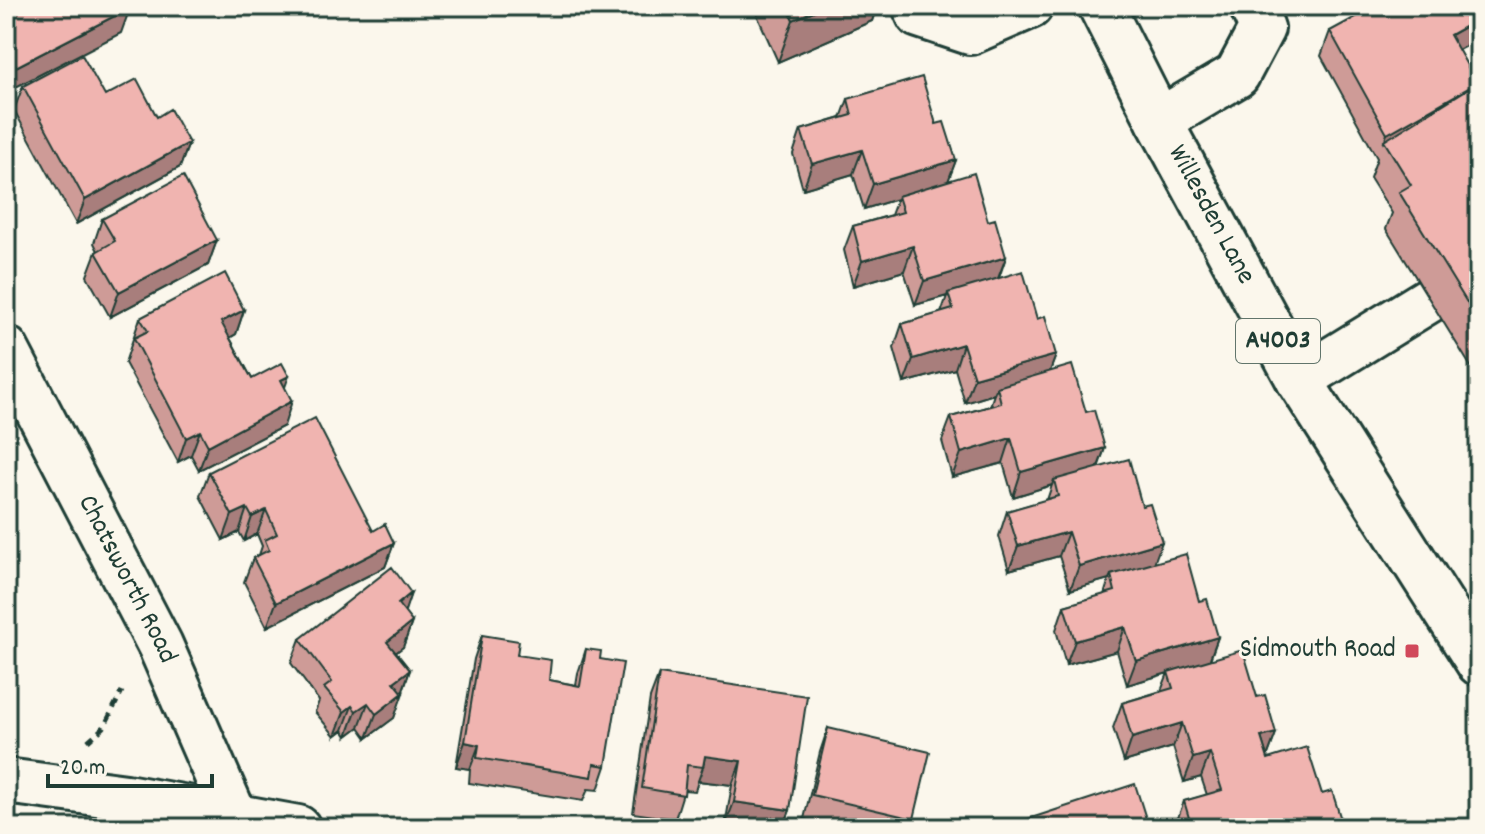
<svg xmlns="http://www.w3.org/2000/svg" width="1485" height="834" font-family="Dekko,sans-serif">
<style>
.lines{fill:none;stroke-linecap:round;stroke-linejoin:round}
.minor-casing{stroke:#1f3d34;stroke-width:50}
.major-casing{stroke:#1f3d34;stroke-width:50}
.path{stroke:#1f3d34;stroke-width:5;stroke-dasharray:8 6;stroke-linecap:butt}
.minor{stroke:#fbf7ec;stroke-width:44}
.major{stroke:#fbf7ec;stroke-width:44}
.wall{fill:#ce9b97;stroke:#1f3d34;stroke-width:2}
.shaded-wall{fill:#a87e7b;stroke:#1f3d34;stroke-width:2}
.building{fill:#f0b4b0;stroke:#1f3d34;stroke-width:2}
.poi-dot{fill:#d1495b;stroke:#fbf7ec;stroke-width:3}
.labels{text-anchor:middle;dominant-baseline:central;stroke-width:6;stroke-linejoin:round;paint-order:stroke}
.shield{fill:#fbf7ec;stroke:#61756b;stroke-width:2}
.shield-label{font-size:26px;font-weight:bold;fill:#1f3d34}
.street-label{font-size:28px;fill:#1f3d34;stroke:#fbf7ec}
.poi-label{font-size:28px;fill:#1f3d34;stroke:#fbf7ec;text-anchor:end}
</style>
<rect width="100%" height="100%" fill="#fbf7ec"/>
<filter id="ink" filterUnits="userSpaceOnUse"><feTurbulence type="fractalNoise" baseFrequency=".0125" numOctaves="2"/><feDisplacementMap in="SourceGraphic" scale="16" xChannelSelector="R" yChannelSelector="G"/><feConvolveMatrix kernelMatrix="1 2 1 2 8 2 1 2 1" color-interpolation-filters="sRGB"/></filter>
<g filter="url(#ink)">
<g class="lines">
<defs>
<g id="minor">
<path d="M915,6L919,15L970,32L1030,6"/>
<path d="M1159,121L1237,75L1262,28L1252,6"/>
<path id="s1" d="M6,349L160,645L234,815"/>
<path d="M1299,380L1429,300"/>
<path d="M6,781L126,797L298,828"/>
</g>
<g id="major">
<path id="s2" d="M1101,6L1159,121L1299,380L1479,663"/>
</g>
</defs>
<!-- minor casing -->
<use href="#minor" class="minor-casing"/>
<!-- major casing -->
<use href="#major" class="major-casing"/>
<!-- path -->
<path class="path" d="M88,741L104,727L122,691"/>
<!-- minor -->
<use href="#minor" class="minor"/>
<!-- major -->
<use href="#major" class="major"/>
</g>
<!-- wall -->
<path class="wall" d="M753,6H877L872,21L778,62Z
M1330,31L1479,39L1458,50L1477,83L1479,82V380L1386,229L1392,213L1370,178L1377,158L1321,56Z
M23,86L105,96L157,117L189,143L180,167L76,224L14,110Z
M848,99L936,124L956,160L948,181L988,221L1006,257L999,278L1037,319L1056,355L1050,371L1086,412L1105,448L1098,468L1154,563L1199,601L1218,637L1210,660L1257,697L1276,733L1267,757L1268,759L1322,794L1343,826L1350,828H1176L1175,826L1184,801L1207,795L1201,777L1184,782L1173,747L1124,762L1113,728L1122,703L1161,691L1168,673L1127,685L1117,651L1066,665L1056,630L1064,606L1104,595L1109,579L1070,590L1059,556L1009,570L999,536L1007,511L1047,500L1052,485L1013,497L1003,463L952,477L942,441L951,417L990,406L994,394L965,403L955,369L904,383L894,348L902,324L941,313L947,296L915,305L904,271L853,286L844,250L853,226L891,215L897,199L864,209L853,174L803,189L793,154L801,130L841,118Z
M102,219L217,240L208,265L110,317L87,276L96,252L98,251L94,243Z
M244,310L236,334L230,338L252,379L285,387L284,426L199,470L191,455L178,462L125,363L140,318Z
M209,472L373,531L394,543L385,567L267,627L244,582L253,558L259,555L262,546L257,534L244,541L239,532L223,540L200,496Z
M411,593L404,612L412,622L403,647L396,652L410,670L394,718L367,738L359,727L347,736L343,730L335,736L315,712L319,701L291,663L300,639Z
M482,635L517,655L549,680L576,685L578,673L586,649L600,659L606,766L598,790L588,789L583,801L469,783L470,769L456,767L474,659Z
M659,674L790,810L783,828H736L725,826L732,785L698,781L695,791L684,790L675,819L633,813L650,698Z
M828,728L914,819L910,828H841L804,819L820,752Z"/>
<!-- shaded-wall -->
<path class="shaded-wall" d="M825,6H877L872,21L778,62L793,20Z
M1293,6H1327L1291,11Z
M130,8L121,33L6,92V72Z
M1479,19V39L1441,59L1450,35Z
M1477,84L1384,142L1387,134Z
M189,143L180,167L76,224L85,200Z
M862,150L853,174L803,189L812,164Z
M956,160L947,184L898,196L897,199L864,209L873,184Z
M217,240L208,265L110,317L119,292Z
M913,246L904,271L853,286L862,261Z
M1006,257L997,281L948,293L947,296L915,305L924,281Z
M244,310L236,334L213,347L221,322Z
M963,344L955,369L904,383L913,359Z
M1056,355L1047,379L997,387L994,394L965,403L974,378Z
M289,376L280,401L281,380Z
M292,401L284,426L199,470L208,446Z
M200,431L191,455L178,462L186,438Z
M1011,438L1003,463L952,477L961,453Z
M1105,448L1096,472L1054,480L1052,485L1013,497L1021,472Z
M247,508L239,532L223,540L232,515Z
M266,510L257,534L244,541L252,517Z
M1068,532L1059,556L1009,570L1018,546Z
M1162,542L1153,566L1111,575L1109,579L1070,590L1079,566Z
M394,543L385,567L267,627L276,603Z
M411,593L403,617L398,604Z
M412,622L403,647L379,666L387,642Z
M1125,627L1117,651L1066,665L1075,641Z
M1218,637L1209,661L1127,685L1136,661Z
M410,670L401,695L394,682Z
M403,693L394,718L367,738L376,714Z
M368,703L359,727L347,736L356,711Z
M352,706L343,730L335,736L344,712Z
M1182,723L1173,747L1124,762L1132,738Z
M1276,733L1267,757L1261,737Z
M465,742L479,745L470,769L456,767Z
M1210,753L1201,777L1184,782L1193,758Z
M705,756L741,761L732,785L698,781L703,767Z
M734,802L790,810L783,828H736L725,826Z"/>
<!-- building -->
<path class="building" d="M6,6H129L130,8L6,72V22L9,21L6,15Z
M787,6H825L793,20Z
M1376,6H1479V19L1450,35L1477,83L1387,134L1330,31Z
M82,55L105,96L137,79L157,117L170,109L189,143L85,200L23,86Z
M922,77L936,124L944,122L956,160L873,184L862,150L812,164L801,130L852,115L848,99Z
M1479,82V322L1399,192L1411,185L1384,141Z
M974,173L988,221L995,219L1006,257L924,281L913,246L862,261L853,226L903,212L898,196Z
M183,176L217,240L119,292L96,252L115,241L102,219Z
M1023,271L1037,319L1045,316L1056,355L974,378L963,344L913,359L902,324L953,309L948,293Z
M225,273L244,310L221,322L252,379L282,363L289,376L281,380L292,401L208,446L200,431L186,438L134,338L148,331L140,318Z
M1072,365L1086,412L1094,410L1105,448L1021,472L1011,438L961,453L951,417L1001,403L997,387Z
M315,418L373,531L385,524L394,543L276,603L253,558L269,550L265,540L277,534L266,510L252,517L247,508L232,515L209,472Z
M1129,459L1142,506L1150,504L1162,542L1079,566L1068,532L1018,546L1007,511L1058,496L1054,480Z
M1186,554L1199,601L1207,599L1218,637L1136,661L1125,627L1075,641L1064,606L1115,591L1111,575Z
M392,567L411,593L398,604L412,622L387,642L410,670L394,682L403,693L376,714L368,703L356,711L352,706L344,712L324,688L332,682L300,639Z
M482,635L519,641L517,655L551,660L549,680L580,686L586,649L601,651L600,659L623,663L606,766L594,764L592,777L477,758L479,745L465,742Z
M1243,650L1257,697L1265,695L1276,733L1261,737L1268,759L1307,747L1322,794L1332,791L1343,826L1349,824L1350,828H1192L1184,801L1222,790L1210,753L1193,758L1182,723L1132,738L1122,703L1173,688L1168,672Z
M659,674L807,696L790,810L734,802L741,761L705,756L703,767L687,765L684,795L642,788Z
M828,728L930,752L914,819L812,795Z
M1135,784L1148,825L1139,828H1014L1013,824Z"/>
</g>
<!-- markers -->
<rect class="poi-dot" x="1404" y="643" width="16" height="16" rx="4"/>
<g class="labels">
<!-- shield labels -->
<rect class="shield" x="1236" y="319" width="84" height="44" rx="6"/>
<g class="shield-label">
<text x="1278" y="341">A4003</text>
</g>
<!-- street labels -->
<g class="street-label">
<text stroke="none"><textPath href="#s2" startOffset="236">Willesden Lane</textPath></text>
<text stroke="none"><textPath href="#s1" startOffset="260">Chatsworth Road</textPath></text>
</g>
<!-- poi labels -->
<g class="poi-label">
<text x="1396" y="651">Sidmouth Road</text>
</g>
</g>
<!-- margin -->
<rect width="1485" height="834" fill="none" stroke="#fbf7ec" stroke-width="32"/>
<rect x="16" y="16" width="1453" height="802" fill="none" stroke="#1f3d34" stroke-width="3" filter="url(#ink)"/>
<!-- scale -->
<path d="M48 774v12h164v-12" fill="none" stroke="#1f3d34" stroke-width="4"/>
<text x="60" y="774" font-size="24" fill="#1f3d34" stroke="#fbf7ec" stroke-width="6" paint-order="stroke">20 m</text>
</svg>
